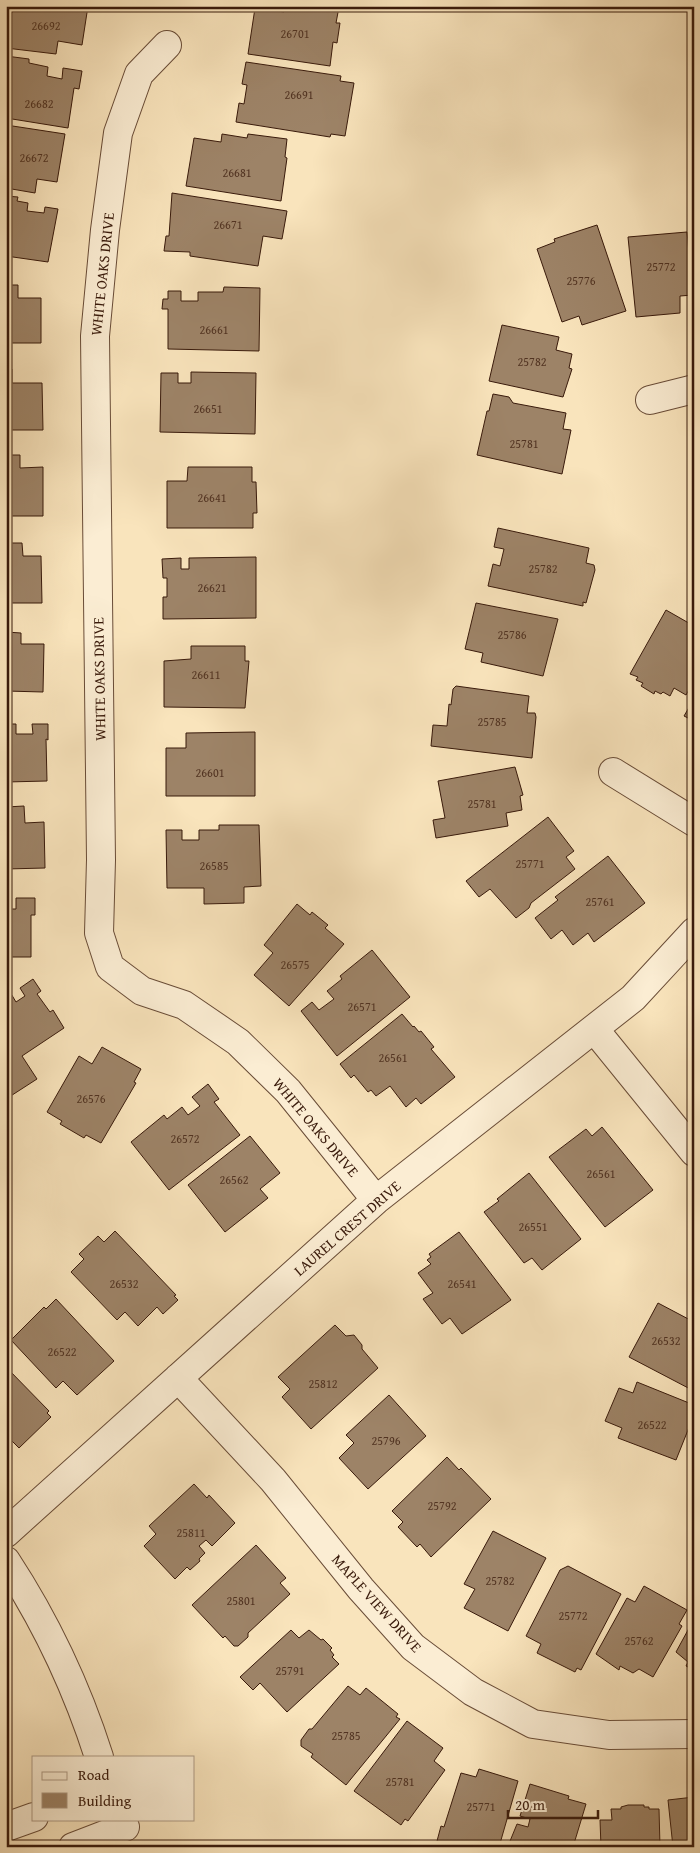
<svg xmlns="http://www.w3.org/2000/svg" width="700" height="1853" font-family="'Gentium Book Plus',serif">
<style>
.building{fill:#9d8367;stroke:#391a0b}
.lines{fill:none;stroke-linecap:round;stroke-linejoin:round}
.minor-casing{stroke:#694c37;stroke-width:30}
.minor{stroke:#fbedd3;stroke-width:28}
.labels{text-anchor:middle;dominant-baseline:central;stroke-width:4.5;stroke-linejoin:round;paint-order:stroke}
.number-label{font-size:12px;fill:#523422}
.street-label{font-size:15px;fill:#391a0b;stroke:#fbedd3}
</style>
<rect width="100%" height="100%" fill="#f9e4bc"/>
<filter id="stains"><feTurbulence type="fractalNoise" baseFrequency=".004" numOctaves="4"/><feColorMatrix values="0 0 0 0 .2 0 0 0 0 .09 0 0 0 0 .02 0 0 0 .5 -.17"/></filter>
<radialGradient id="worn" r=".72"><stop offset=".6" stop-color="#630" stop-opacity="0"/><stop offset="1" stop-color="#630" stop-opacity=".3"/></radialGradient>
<!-- building -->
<path class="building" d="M9,6H88L82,45L58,41L56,54L6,48V9H9Z
M285,6L339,7L336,23H340L337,43L333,42L330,66L248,54L255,8L284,12Z
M6,56L29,59V63L48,67L47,76L62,79L63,68L82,71L79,89L74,88L68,128L6,118Z
M246,62L341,76L340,81L354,83L345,136L331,134L330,137L236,122L239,103L244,104L247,85L242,84Z
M6,125L65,134L57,182L37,179L35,193L6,188Z
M222,134L247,138L248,134L287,139L285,157L287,158L281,201L186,186L194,138L221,142Z
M172,193L287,211L282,239L263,236L258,266L190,256V252L164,251L166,236H169Z
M6,196L18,197L17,201L28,203L27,211L44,213L45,207L58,209L48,262L6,256Z
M597,225L626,311L582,325L579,316L562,322L537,249L555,242L554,239Z
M687,232L693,295L680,296V313L636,317L628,237Z
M6,285H18V298H41V343H6Z
M224,287L260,288L259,351L168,349V309H162L163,299H168V291H181V301H198V292H223Z
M502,325L559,337L556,350L572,354L569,368L572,369L563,397L489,381Z
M6,369H12V383H42L43,430H6Z
M191,372L256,373L255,434L160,432L161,373H178V383H191Z
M493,394L509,397L513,403L566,413L563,429L571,430L562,474L477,455L487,411H489Z
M6,455H20V468L43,467V516H6Z
M188,467H252V482H256L257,513H253V528H167V481H187Z
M498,528L589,548L586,563L594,565L595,570L586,603L583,602V606L488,586L493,564L500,566L504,549L494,547Z
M6,543H22L23,556H41L42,603H6Z
M256,557V618L163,619V597H167V578H163L162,559L181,558V569H189V558Z
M476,603L558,619L543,676L481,662L483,653L465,649Z
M666,610L694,626V681L686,695L674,688L670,696L663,692L661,694L655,691L654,694L641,686L643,683L636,680L638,677L630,674Z
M6,632L21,633V644H44L43,692L6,691Z
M191,646H245V661H249L245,708L164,707V661L191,659Z
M456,686L529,696L527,713H535L536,717L532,758L431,746L433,725L447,726L449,704L451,705L453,689Z
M694,699V721L684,716Z
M6,724H16V734H33L32,724H48V740L46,739L47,781L6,782Z
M255,732V796H166V748H186V733Z
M515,767L523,795L520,796L522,810L506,813L508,826L436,838L433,820L445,818L438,781Z
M24,806L25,823L44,822L45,868L6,869V807Z
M548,817L574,851L566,857L575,869L531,903L529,908L516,918L490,889L479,897L466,881Z
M219,825H259L261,886L244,887V903L204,904V888H167L166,830H182V840H199V830H219Z
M608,856L645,903L594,942L588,933L573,945L562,930L551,939L535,918L558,900L555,897Z
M16,898H35V915H31V957H6V909H16Z
M297,904L310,915L312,912L328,925L325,928L344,944L289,1006L254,975L273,953L264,945Z
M372,950L410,997L337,1056L301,1011L312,1002L319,1010L334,999L327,991L342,979L340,976Z
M33,979L41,991L37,994L50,1012L53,1010L64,1028L22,1056L37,1079L6,1099V995L10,992L16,1002L25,996L20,988Z
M402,1014L413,1027L414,1026L419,1032L421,1031L434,1047L431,1049L455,1077L421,1104L416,1098L406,1107L390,1086L376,1096L371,1090L368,1092L354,1075L351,1078L340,1064Z
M102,1047L141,1069L134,1082L136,1083L101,1143L86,1135L84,1138L60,1124L62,1121L47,1112L79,1056L92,1064Z
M208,1084L219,1099L214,1102L240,1135L169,1190L131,1142L164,1115L167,1119L182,1107L188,1115L200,1106L192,1097Z
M602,1127L653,1190L605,1227L549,1157L586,1129L592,1136Z
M250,1136L280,1173L260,1189L268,1198L225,1232L188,1185Z
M529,1173L581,1239L542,1270L532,1258L524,1263L484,1212L499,1201L497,1199Z
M115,1231L176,1295L174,1296L178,1300L163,1314L157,1307L138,1326L125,1312L117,1320L71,1272L84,1259L79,1254L98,1236L104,1242Z
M459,1232L511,1300L462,1334L450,1318L442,1324L423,1299L433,1293L418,1273L431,1264L427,1260L431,1257L429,1254Z
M56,1299L114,1361L77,1395L63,1381L56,1388L11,1340L44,1307L46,1309Z
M658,1303L694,1322V1391L629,1357Z
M335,1325L346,1336L354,1335L362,1345V1349L378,1368L311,1429L282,1397L290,1389L278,1377Z
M6,1367L49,1411L47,1413L51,1417L19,1448L6,1435Z
M637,1382L694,1405V1415L676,1460L618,1438L622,1428L605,1421L619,1388L633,1393Z
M389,1395L426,1436L368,1489L339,1458L354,1443L346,1435Z
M447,1457L459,1470L461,1468L491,1499L431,1557L420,1544L417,1547L398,1527L403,1522L392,1511Z
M194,1484L207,1498L209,1495L235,1523L212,1546L206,1540L199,1546L205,1553L199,1559L200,1561L190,1570L187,1567L175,1579L144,1546L156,1534L149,1526Z
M493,1531L546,1558L508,1631L464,1608L475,1589L464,1584Z
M256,1545L286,1578L280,1583L290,1594L248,1633V1637L238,1646H234L225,1636L223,1638L192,1605Z
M568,1566L621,1594L581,1670L577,1668L575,1672L537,1653L541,1644L526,1636L560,1570Z
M644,1586L687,1610L679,1624L682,1626L653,1677L639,1669L633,1673L620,1666L619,1670L596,1654L627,1598L635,1602Z
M694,1619V1670L686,1666L688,1662L676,1652Z
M291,1630L299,1638L309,1630L321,1640L323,1639L332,1648L330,1650L334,1655L332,1657L339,1664L287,1712L260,1683L253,1690L240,1677Z
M348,1686L360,1695L366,1688L398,1714L396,1717L400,1719L346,1785L311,1757L313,1754L301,1746V1740L309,1729H312Z
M407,1721L443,1748L434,1761L445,1770L408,1821L405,1819L401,1825L354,1791Z
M479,1769L518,1781L499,1847H453L437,1841L441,1826L444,1827L461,1773L476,1777Z
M530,1784L569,1796L568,1799L586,1804L573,1847L508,1846L517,1824L528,1827L530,1819L520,1816Z
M694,1797V1847H673L668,1800Z
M628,1805H644V1807H649V1809H659L660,1847H601L600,1820H612L611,1809H621V1807Z"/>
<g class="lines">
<defs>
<path id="minor" d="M167,45L139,74L118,133L105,230L95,336L101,860L99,933L110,967L142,991L184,1005L238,1042L288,1091L376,1200
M650,400L694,389
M613,772L694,822
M595,1030L694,1152
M178,1378L273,1480L361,1589L413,1647L473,1692L533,1724L609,1735L694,1734
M6,1533L376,1200L633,998L694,932
M6,1561C46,1622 77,1688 99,1757
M6,1827L34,1817
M73,1847L125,1827"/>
</defs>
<!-- minor casing -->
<use href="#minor" class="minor-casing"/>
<!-- minor -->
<use href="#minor" class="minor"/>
</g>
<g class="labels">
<!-- number labels -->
<g class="number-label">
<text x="46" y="25">26692</text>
<text x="295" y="33">26701</text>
<text x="299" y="94">26691</text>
<text x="39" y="103">26682</text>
<text x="34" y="157">26672</text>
<text x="237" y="172">26681</text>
<text x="228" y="224">26671</text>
<text x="661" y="266">25772</text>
<text x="581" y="280">25776</text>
<text x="214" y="329">26661</text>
<text x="532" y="361">25782</text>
<text x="208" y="408">26651</text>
<text x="524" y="443">25781</text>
<text x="212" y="497">26641</text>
<text x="543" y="568">25782</text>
<text x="212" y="587">26621</text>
<text x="512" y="634">25786</text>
<text x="206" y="674">26611</text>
<text x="492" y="721">25785</text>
<text x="210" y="772">26601</text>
<text x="482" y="803">25781</text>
<text x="530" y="863">25771</text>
<text x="214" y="865">26585</text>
<text x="600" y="901">25761</text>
<text x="295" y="964">26575</text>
<text x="362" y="1006">26571</text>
<text x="393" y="1057">26561</text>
<text x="91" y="1098">26576</text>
<text x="185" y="1138">26572</text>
<text x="601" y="1173">26561</text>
<text x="234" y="1179">26562</text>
<text x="533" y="1226">26551</text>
<text x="124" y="1283">26532</text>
<text x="462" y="1283">26541</text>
<text x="666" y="1340">26532</text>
<text x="62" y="1351">26522</text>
<text x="323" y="1383">25812</text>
<text x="652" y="1424">26522</text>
<text x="386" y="1440">25796</text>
<text x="442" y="1505">25792</text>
<text x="191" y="1532">25811</text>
<text x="500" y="1580">25782</text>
<text x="241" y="1600">25801</text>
<text x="573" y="1615">25772</text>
<text x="639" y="1640">25762</text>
<text x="290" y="1670">25791</text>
<text x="346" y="1735">25785</text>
<text x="400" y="1781">25781</text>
<text x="481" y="1806">25771</text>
</g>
<!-- street labels -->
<g class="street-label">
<text transform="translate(102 274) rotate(-84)">WHITE OAKS DRIVE</text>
<text transform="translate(99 679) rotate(-91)">WHITE OAKS DRIVE</text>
<text transform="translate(316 1127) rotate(50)">WHITE OAKS DRIVE</text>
<text transform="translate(347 1228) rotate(-41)">LAUREL CREST DRIVE</text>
<text transform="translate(377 1603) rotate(48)">MAPLE VIEW DRIVE</text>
</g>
</g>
<!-- margin -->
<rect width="700" height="1853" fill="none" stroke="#f9e4bc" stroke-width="25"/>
<rect x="8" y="8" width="685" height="1838" fill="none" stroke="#391a0b" stroke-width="2.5"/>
<rect x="12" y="12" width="675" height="1828" fill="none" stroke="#391a0b"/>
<!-- legend -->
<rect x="32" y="1756" width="162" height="65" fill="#fbedd3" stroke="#ad9983"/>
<rect x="42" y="1772" width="25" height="8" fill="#fbedd3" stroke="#ad9983"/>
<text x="78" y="1780" font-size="15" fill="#391a0b">Road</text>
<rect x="42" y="1793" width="25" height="15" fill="#9d8367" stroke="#ad9983"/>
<text x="78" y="1806" font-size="15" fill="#391a0b">Building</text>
<!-- scale -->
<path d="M508 1810v8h90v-8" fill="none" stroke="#391a0b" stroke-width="2.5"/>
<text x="515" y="1810" font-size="15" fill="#391a0b" stroke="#fbedd3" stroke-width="4" paint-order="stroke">20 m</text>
<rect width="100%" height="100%" filter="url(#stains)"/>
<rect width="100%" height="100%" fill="url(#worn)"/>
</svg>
